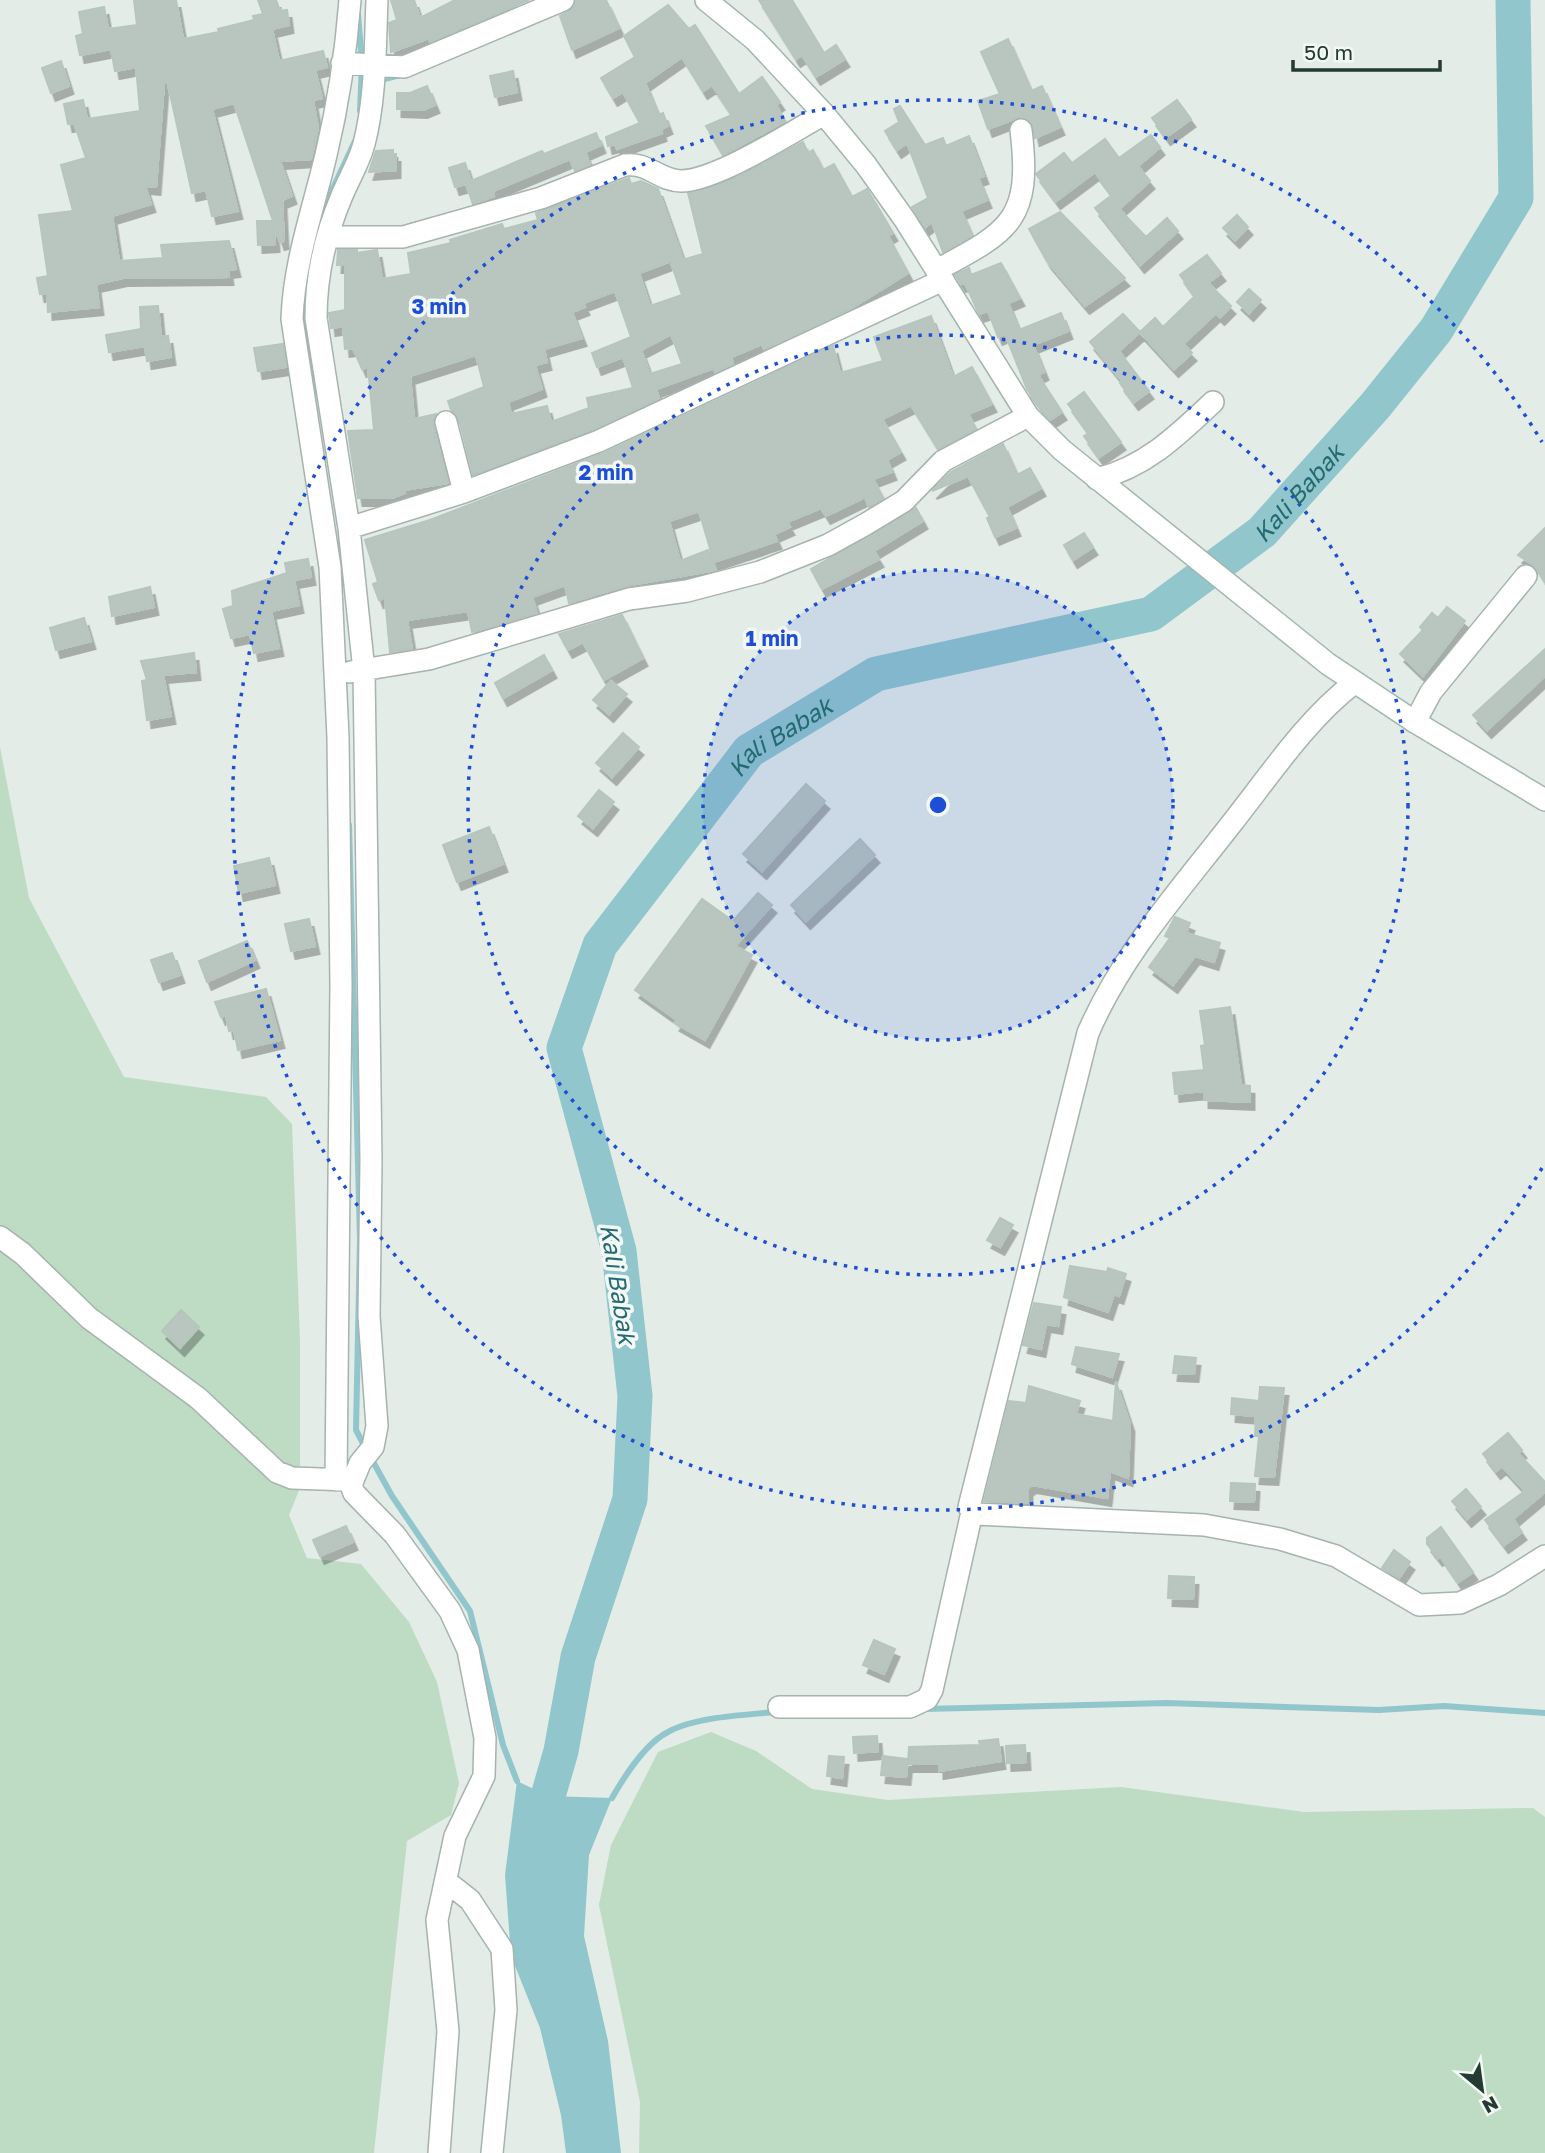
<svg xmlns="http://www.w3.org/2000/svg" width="1545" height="2153" font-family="'Golos Text',sans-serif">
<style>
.green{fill:#bedbc4}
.water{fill:#90c6cc}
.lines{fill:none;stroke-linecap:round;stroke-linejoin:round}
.stream{stroke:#90c6cc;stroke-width:6}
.river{stroke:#90c6cc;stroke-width:35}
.building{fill:#b9c6c0;stroke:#b6c5be;stroke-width:2;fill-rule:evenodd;filter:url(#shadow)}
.street-casing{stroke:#a6b3ae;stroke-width:24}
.secondary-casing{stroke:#a2b6ae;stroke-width:24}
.street{stroke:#fff;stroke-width:21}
.secondary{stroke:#fff;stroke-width:21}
.ring{fill:none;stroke:#1d4ed8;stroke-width:3.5;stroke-dasharray:3.5 7}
.labels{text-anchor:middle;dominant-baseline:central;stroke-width:7;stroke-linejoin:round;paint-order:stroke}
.water-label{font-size:24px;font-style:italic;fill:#246a72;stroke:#f3f8f5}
.centre{fill:#1d4ed8;stroke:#f3f8f5;stroke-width:3.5}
.ring-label{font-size:21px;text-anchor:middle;font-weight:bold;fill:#1d4ed8;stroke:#f3f8f5;stroke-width:7;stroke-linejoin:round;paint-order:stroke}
</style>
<defs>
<filter id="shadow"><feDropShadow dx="4.5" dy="8" stdDeviation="0" flood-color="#0004"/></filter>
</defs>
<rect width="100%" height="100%" fill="#e3ece7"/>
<!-- green -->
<path class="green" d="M0,747L29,898L124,1077L266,1097L292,1124L300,1341V1488L289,1515L307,1558L361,1564L409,1622L437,1682L459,1783L451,1815L407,1841L374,2153H0Z
M711,1732L756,1751L812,1789L888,1800L1121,1787L1304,1812L1533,1808L1545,1817V2153H639L640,2102L599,1905L611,1845L658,1752Z"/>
<!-- water -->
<path class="water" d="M517,1781L548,1796L612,1798L589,1855L584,1936L608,2041L621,2153H566L561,2115L540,2028L511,1956L505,1875Z"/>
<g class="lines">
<!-- stream -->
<path class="stream" d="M358,14L362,64L360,111
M377,81L400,75
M319,218L356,139
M311,348L313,393
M349,825L360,1239L356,1430L366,1449
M371,1458L392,1496L470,1611L503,1745L517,1781
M923,1709L1167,1703L1379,1710L1444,1706L1545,1713
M612,1798C624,1777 646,1743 668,1732C694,1717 745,1715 775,1712"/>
<!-- river -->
<path class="river" id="s1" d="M548,1796L561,1751L578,1657L630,1499L635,1396L619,1251L564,1048L600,945L749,751L876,674L1151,614L1262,532L1375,406L1436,330L1516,198L1513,0"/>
</g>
<!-- building -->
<path class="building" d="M134,0H176L183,39L219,32L218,29L254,20L253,16L263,14L258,0H276L280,11L287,10L289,25L272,29L279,61L323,51L327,67L315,70L322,98L313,100L318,128L311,159L280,161L292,196L282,200L284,241L280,242L274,224L275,244L258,245L257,221H273L234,103L212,109L238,211L212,216L206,190L192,193L165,71L156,187L145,186L151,204L112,216L119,261L163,258L161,245L229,241L236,269L228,270L229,277L123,278L96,284L99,307L48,312L47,293L40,294L37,278L48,276L39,215L73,211L61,165L86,158L74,123L68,124L64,104L83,100L87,119L140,111L136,67L115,71L111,49L80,55L76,36L83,34L79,12L104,7L108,29L137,25Z
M391,0H414L420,18L455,0H529L430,42L429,38L391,52L389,23L397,20Z
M576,0H606L619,28L572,50L560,16L573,8Z
M759,0H792L824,53L836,45L845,59L816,77L802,55L796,59Z
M668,5L689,29L695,25L739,94L762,77L780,102L776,105L785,121L723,155L706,126L732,115L712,85L703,91L682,57L645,83L658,115L663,113L668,126L661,129L662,133L617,149L615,144L608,146L606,137L640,123L623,92L613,98L601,78L635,57L624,36Z
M1008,39L1031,91L1042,86L1060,127L1035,138L1032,123L1026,118L1019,117L988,129L978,101L1000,94L981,52Z
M61,61L69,86L51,93L42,68Z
M513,71L517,92L495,97L490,76Z
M427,86L435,105L423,110L397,109V93H410Z
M1177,100L1191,119L1166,137L1152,118Z
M900,106L925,145L943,138L946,146L969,136L984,176L978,178L987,200L961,211L972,236L943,252L932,222L925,227L912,207L928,198L907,143L897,150L885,131L899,122L894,109Z
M596,133L601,145L585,152L590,165L575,171L570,159L493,191L494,196L473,204L466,184L455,187L449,168L465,163L471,181L542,151L544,154Z
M1151,135L1160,147L1138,166L1150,181L1119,209L1146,237L1167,218L1178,231L1140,265L1095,208L1112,195L1095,172L1056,201L1036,174L1064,153L1072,163L1105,139L1119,158Z
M803,142L808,153L813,150L823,170L834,164L852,197L867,189L893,233L888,236L908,273L845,312L764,349L762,344L731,357L733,364L715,372L714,368L656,389L659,398L594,429L473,475L459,419L451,410L448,401L484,387L476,355L410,376L414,419L436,414L433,425L448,483L404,490L405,493L392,498H358L348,431L374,430L368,367L362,369L353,348L345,349L343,326L331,328L329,313L345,310V265H337L338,250H357V253L377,250L382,279L411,274L408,253L451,243L450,240L502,224L504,229L538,220L536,213L629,178L631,184L641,181L658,189L682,257L639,273L650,306L682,295L671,263L703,254L688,193L738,177ZM615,291L631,337L592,353L597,367L623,357L633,388L587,398L589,408L551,422L547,406L511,414L508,402L542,389L535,365L547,362L544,349L582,338L572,312L585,307L583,303ZM671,334L682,364L650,374L641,350Z
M393,150V154H396V170L369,172L376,151Z
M1060,212L1125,278L1085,306L1047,261L1029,229Z
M1237,215L1248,227L1235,240L1223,228Z
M1207,255L1221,273L1208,283L1231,306L1220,317L1216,313L1183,344L1192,353L1174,369L1140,332L1155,318L1163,327L1195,296L1180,275Z
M1001,263L1020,298L1008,303L1019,330L1061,313L1068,331L1033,345L1044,372L1038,375L1062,412L1050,420L1027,389L1005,334L998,337L988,311L979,314L965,283L961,284L955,275L969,268L971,275Z
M1249,289L1261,300L1249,313L1237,302Z
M158,306L161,337L168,336L171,357L147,361L145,346L109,352L106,335L141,329L140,307Z
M1123,314L1140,332L1119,351L1149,391L1134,402L1120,383L1122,381L1090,342Z
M931,316L953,377L972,367L992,404L968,414L976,429L938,449L911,405L882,419L901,452L887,460L892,472L873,479L883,498L869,507L865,497L826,516L821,508L787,522L790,527L774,534L777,541L714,562L699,511L669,521L680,561L708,550L716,570L625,586L569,603L565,585L532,597L537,613L472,632L468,611L407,620L412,649L390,652L385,597L379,600L373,584L378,582L365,540L430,520L604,453L833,346L840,373L883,361L874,337Z
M283,344L286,367L258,371L254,348Z
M1084,392L1121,442L1099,457L1084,436L1089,433L1068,404Z
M1003,444L1017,475L1030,468L1041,488L1007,507L1016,528L995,537L987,518L990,517L968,476L932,491L951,472Z
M916,508L923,521L874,551L879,559L822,589L811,569Z
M1545,528V582L1535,566L1518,555Z
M1084,533L1093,547L1073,560L1064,545Z
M308,559L311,577L294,580L299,605L271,611L279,648L254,653L250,634L231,638L223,609L233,606L232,591L287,573L285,563Z
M150,587L154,607L112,616L109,597Z
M1447,607L1465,621L1423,676L1400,654L1423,630L1420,627L1432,613L1438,618Z
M622,615L643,658L604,680L583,642L568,650L559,634Z
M84,618L91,641L56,650L50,628Z
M1545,649V676L1487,730L1473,715Z
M194,653L196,672L163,675L171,716L147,720L142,681L147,680L141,661Z
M544,655L552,670L503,698L495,683Z
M611,681L627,694L609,714L593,700Z
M623,733L639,747L612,777L596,763Z
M806,784L825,801L762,871L743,854Z
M599,790L614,802L593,828L578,816Z
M489,827L503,864L457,882L443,845Z
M860,839L875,855L806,921L791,905Z
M269,858L275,885L239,893L234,866Z
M758,893L772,905L735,946L752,955L705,1040L675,1023L677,1020L635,990L702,899L733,921Z
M1175,917L1190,923L1186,933L1220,943L1214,962L1195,956L1173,985L1149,967L1170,938L1165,936Z
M309,919L315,946L291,951L285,924Z
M247,941L255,960L207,982L199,961Z
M172,953L180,975L159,982L151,960Z
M266,989L280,1040L238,1050L234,1030L229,1031L226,1015L221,1017L215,1002Z
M1230,1007L1241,1085L1250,1086V1102L1204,1100V1091L1175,1094L1173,1073L1204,1070L1201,1046L1205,1045L1200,1011Z
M1000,1218L1013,1225L1000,1247L987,1240Z
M1070,1266L1107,1272L1108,1268L1126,1274L1119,1296L1114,1294L1108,1312L1064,1297Z
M1034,1303L1061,1307L1058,1326L1046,1324L1041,1349L1023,1345Z
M181,1310L199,1327L180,1348L162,1331Z
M1076,1347L1119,1354L1112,1377L1072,1364Z
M1175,1356L1196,1358L1194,1374L1173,1373Z
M1116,1382L1130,1424L1128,1478L1110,1471L1107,1498L1032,1485L1028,1488V1503L984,1501L1009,1401L1026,1403L1029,1386L1080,1401L1076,1414L1113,1421Z
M1260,1387L1284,1388L1274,1477L1255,1476L1259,1436H1255L1256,1416L1231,1414L1232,1398L1259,1401Z
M1508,1433L1522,1450L1518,1453L1545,1482V1492L1513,1519L1522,1532L1504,1545L1485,1520L1525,1491L1502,1466L1496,1471L1483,1454Z
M1231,1483L1255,1484L1254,1502L1230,1501Z
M1466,1489L1481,1507L1467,1519L1452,1501Z
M346,1526L353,1542L320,1556L313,1540Z
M1441,1527L1473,1572L1458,1582L1440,1556L1438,1558L1427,1544V1538Z
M1394,1550L1410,1562L1399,1578L1382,1568Z
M1169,1576L1194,1577L1193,1599L1168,1598Z
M874,1640L895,1649L884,1674L863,1665Z
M877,1736L878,1751L854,1753L853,1737Z
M998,1739L1001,1761L939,1771V1764H908L909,1747L980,1745L979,1741Z
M1025,1745L1026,1762L1007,1763L1006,1746Z
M829,1756L844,1757L842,1778L827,1776Z
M883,1756L908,1759L906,1777L881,1775Z"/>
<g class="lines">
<defs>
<path id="street" d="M377,0C375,47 376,98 364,144C359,163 348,180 341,198C325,236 316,277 316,318L349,528L364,671L371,1160L369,1316L377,1426L373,1447L360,1463L351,1485L354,1493L395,1535L450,1611L468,1650L485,1738L484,1776L455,1836L437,1920L448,2031L439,2153
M342,63L404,67L563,0
M328,237H403L541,198L625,165C648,162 660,181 681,181C716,181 792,132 824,114
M937,270C1010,231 1032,220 1021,130
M446,422L464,492
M1097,479C1145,467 1177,436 1213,402
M349,528L464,492L599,441L943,280
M350,672L429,659L629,599L687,591L760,572L828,545L866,524L904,501L943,461L1028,416
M1354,683C1306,720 1270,775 1232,823C1180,890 1122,954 1088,1033L969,1507L976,1514L1204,1525L1280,1539L1336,1556L1419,1605L1460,1603L1499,1585L1545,1556
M1415,722L1431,692L1526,576
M0,1237L23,1254L89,1318L198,1398L277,1472L292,1478L349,1480
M336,1480L341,985L338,737L330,567L292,319C294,262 313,210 326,155C338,105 346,52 350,0
M779,1707H910L927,1699L932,1690L972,1512
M447,1882L470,1900L502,1949L506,2010L492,2153"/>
<path id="secondary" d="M706,0L755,40L824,114L866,165L905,220L1028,416L1062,450L1328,664L1415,722L1545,800"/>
</defs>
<!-- street casing -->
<use href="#street" class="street-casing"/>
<!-- secondary casing -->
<use href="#secondary" class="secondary-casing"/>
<!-- street -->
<use href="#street" class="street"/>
<!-- secondary -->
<use href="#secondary" class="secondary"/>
</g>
<!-- distance rings -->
<circle cx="938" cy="805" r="235" fill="#1d4ed8" fill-opacity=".12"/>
<g class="ring">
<circle cx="938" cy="805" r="235"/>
<circle cx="938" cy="805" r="470"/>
<path d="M1542 1168A705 705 0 1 1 1542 442"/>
</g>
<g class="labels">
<!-- water labels -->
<g class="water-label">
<text stroke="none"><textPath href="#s1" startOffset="1743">Kali Babak</textPath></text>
<text stroke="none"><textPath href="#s1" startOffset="1155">Kali Babak</textPath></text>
<text transform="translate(619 1284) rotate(81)">Kali Babak</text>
</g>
</g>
<circle cx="938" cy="805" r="10" class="centre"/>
<g class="ring-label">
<text x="439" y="314">3 min</text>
<text x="606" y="480">2 min</text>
<text x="772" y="646">1 min</text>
</g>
<!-- north arrow -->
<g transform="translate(1482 2090) rotate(151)" stroke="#f3f8f5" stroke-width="5" paint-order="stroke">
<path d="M0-5L12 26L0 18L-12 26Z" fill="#243b34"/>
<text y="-10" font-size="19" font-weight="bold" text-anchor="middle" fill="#243b34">N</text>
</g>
<!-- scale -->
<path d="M1293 60v10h147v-10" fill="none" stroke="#243b34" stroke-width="3.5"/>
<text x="1304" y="60" font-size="21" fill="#243b34" stroke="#f3f8f5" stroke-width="5" paint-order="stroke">50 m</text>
</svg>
